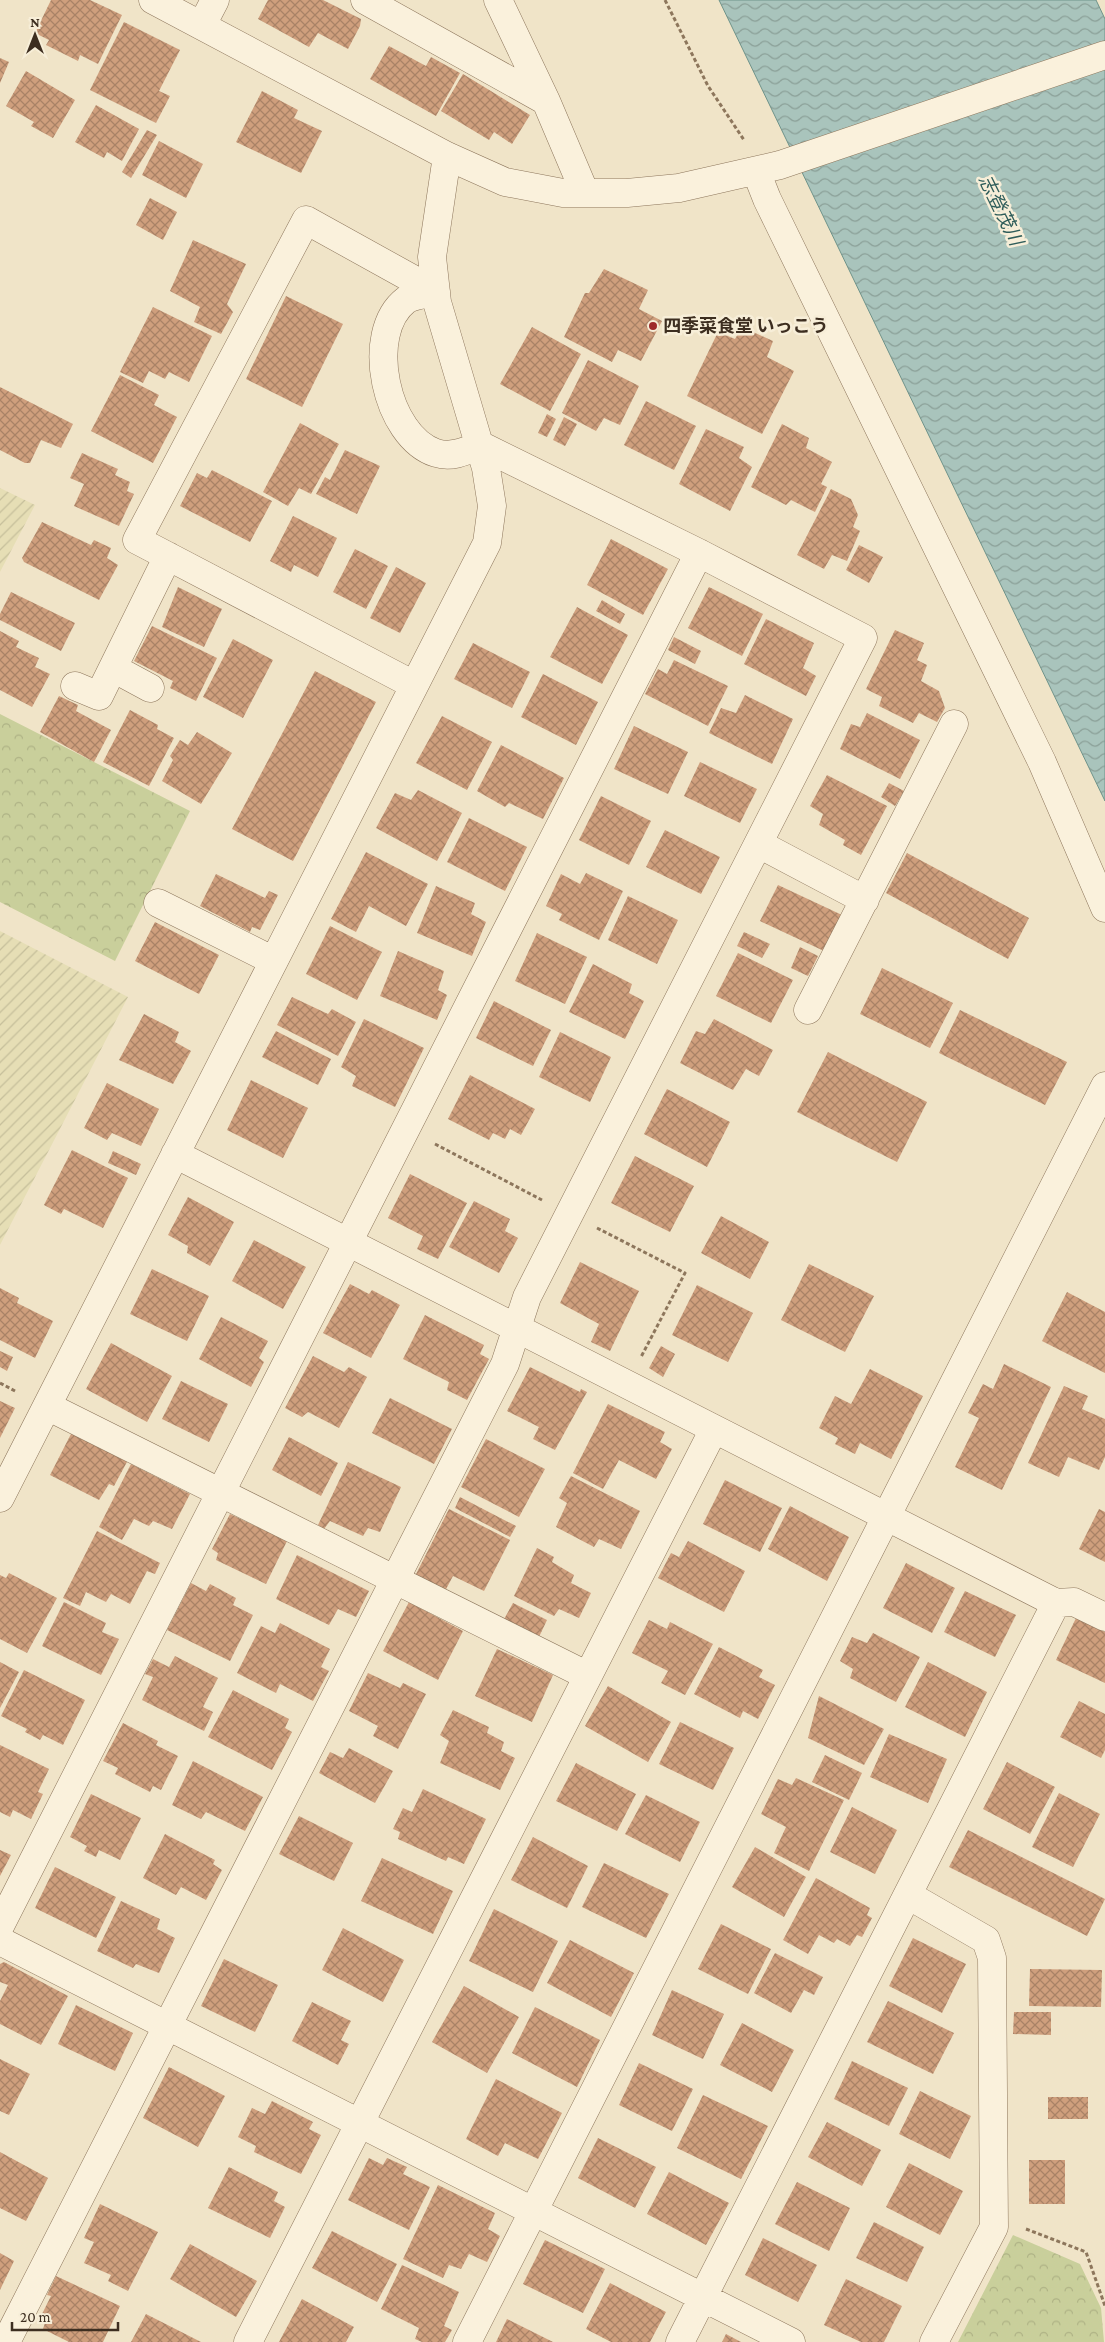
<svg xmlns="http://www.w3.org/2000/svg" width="1105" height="2342" font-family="'Crimson Pro','Noto Sans JP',serif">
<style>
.farmland{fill:url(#farmland-furrows)}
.forest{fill:url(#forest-crowns)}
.water{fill:url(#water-waves);stroke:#6f938a}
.building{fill:url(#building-cross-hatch)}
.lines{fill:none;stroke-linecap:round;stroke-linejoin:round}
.minor-casing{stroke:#8d765c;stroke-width:29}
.path{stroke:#8d765c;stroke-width:3;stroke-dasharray:4 2.5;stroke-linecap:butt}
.minor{stroke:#faf1dc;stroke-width:28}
.poi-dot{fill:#9e2a2b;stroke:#f7eed8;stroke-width:2}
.labels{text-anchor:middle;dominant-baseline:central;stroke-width:5;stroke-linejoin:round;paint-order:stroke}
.poi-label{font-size:18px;font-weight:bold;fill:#3d2e20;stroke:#f7eed8;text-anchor:start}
.water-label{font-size:19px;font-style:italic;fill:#2f5d5a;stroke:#f7eed8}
</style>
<defs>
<pattern id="farmland-furrows" width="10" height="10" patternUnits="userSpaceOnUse" patternTransform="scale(1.25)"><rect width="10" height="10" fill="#e6deb5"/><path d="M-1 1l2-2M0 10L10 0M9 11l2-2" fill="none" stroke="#c6bf9b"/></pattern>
<pattern id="forest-crowns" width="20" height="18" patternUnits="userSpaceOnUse" patternTransform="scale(1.25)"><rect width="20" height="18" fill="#c9cf9b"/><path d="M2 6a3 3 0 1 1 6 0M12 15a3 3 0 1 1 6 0" fill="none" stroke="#aeb285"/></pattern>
<pattern id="water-waves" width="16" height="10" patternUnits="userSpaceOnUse" patternTransform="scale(1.25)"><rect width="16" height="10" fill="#a9c4bc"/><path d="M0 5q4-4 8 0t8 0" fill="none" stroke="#8ba098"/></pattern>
<pattern id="building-cross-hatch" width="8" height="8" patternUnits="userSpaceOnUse" patternTransform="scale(1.25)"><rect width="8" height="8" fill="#cf9f7d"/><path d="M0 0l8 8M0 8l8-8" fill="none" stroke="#a98266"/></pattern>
</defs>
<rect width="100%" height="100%" fill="#f0e4c8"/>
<!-- farmland -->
<path class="farmland" d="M0,488L35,505L0,572Z
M0,931L128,997L0,1245Z"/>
<!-- forest -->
<path class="forest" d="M0,714L190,811L115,961L0,902Z
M1013,2235L1080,2264L1101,2308L1104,2342H958Z"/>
<!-- water -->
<path class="water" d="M719,0H1096L1105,19V801Z"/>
<!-- building -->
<path class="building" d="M51,0H90L122,15L98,64L80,55L78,61L46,45L49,40L35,33Z
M268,0H323L361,19L360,26L348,49L318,33L309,47L258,19Z
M124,22L180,50L159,91L170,96L156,123L90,90Z
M389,46L426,66L431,57L460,73L436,116L370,79Z
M0,58L9,62L0,83Z
M26,71L75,100L53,138L31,126L34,122L6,106Z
M463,74L530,115L512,144L494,132L489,140L441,111Z
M262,91L298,110L294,118L322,131L301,173L236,142Z
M96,105L139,129L122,161L107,152L104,158L75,142Z
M147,130L157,135L131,178L122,172Z
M159,141L203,164L186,198L142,175Z
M150,198L177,212L163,240L136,225Z
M193,240L246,264L227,304L233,312L221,334L194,322L200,307L170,291Z
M604,269L648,290L639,309L662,321L641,361L618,350L612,362L564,337L585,293H589Z
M286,296L343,324L302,407L246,379Z
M153,307L212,336L189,382L169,372L165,379L149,371L143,383L120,372Z
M532,327L581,354L550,411L500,384Z
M742,327L773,341L767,357L794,371L762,434L687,396L718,332L735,339Z
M588,360L639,386L620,425L604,418L596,431L562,413Z
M120,375L159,395L154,405L177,417L153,463L91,431Z
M0,387L73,424L61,448L41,440L30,463H25L0,450Z
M646,401L696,426L674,470L624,445Z
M547,414L556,419L547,437L538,433Z
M564,417L577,424L565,446L553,440Z
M300,423L339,444L311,494L299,488L288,506L263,492Z
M782,424L809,438L806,448L832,462L821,484L827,487L815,512L791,500L786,505L751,487Z
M706,429L744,447L739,458L752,467L730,511L679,484Z
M345,450L380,466L357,514L316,494L325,477L330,480Z
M82,453L118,469L115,475L130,482L127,491L134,494L119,526L74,506L84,484L70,478Z
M212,470L272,501L250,542L180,506L197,473L207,478Z
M831,489L851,499L858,515L853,527L860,531L847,561L832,555L824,569L797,555Z
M293,516L337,538L318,577L294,565L291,572L270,561Z
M42,522L91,545L94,540L111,548L107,558L118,565L99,600L24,562L22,558Z
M611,539L668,569L643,615L587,585Z
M859,545L883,557L869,583L846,570Z
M355,549L388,566L366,609L333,592Z
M396,567L426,583L400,633L370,618Z
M178,587L222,609L204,647L162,627Z
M709,587L763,614L742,656L688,628Z
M11,592L75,623L61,651L0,620V614Z
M602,600L625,614L620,624L596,611Z
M577,607L628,635L602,684L550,657Z
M766,619L814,643L803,668L816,676L806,696L744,664Z
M152,626L217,658L196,701L170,688L173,681L134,661Z
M895,630L924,643L917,660L927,665L921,681L939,691L945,708L937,722L919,713L913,723L879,706L882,697L866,689Z
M0,631L19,641L16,647L39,658L35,667L50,674L32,707L0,690Z
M674,637L701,651L695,664L668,650Z
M233,639L273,660L243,718L203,697Z
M473,643L530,672L512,708L454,679Z
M674,660L728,686L708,726L645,694L658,669L667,674Z
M315,671L376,702L293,861L232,829Z
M543,674L598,702L576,745L521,717Z
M745,695L793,719L772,764L709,733L721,708L736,713Z
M59,696L78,705L76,711L111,730L94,762L40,732Z
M130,710L158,725L157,729L174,738L149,786L103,762Z
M867,713L920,740L900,779L840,749L851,724L860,727Z
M442,716L492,742L467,790L416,763Z
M634,726L688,752L668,794L614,769Z
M197,732L232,753L201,804L162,781L173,760L170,756L180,740L188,745Z
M501,745L564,778L543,819L509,803L505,807L477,791Z
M700,762L757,789L740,823L684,796Z
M827,775L887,806L861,855L843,845L845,840L819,825L823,814L810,806Z
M889,783L904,791L895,806L881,797Z
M418,790L462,813L437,861L376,828L395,793L411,800Z
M601,796L651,821L629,865L579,840Z
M469,818L527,847L505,891L447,862Z
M665,830L720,857L701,894L646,867Z
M366,852L428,884L406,926L369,906L356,932L331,919Z
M907,853L1029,918L1008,959L886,893Z
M586,873L623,891L599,940L559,920L562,914L546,906L561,874L580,884Z
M216,874L265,898L269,891L278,895L260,930L252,927L250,932L200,906Z
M778,885L842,915L824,951L760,921Z
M436,886L475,903L471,914L486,922L472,956L417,933Z
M628,896L678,920L657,964L608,940Z
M155,922L219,955L199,994L135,961Z
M330,926L382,952L357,1000L306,974Z
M744,932L770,944L762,958L737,946Z
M537,933L587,957L565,1004L515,981Z
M800,947L818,956L808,976L791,968Z
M398,951L444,971L438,990L447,995L437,1020L380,996Z
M738,953L793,980L771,1023L716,996Z
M593,964L632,984L629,993L644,1001L625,1039L569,1012Z
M882,968L953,1003L930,1048L860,1014Z
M292,997L328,1014L332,1009L356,1022L338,1056L277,1025Z
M494,1001L551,1030L533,1066L476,1038Z
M960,1010L1067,1062L1045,1105L939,1053Z
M144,1014L179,1032L175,1042L191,1051L173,1084L119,1060Z
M364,1019L424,1048L395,1107L352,1086L356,1076L341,1067Z
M714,1019L773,1050L759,1076L746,1069L733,1090L680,1063L696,1031L705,1034Z
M276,1031L331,1059L318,1085L262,1057Z
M560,1032L611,1057L590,1102L539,1077Z
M828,1052L927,1102L897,1162L797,1112Z
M470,1075L535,1109L521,1135L510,1129L505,1139L493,1133L489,1140L448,1119Z
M251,1080L308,1108L283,1158L227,1130Z
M107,1083L159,1109L141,1146L112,1133L107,1140L84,1128Z
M667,1089L730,1122L707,1167L644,1134Z
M72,1150L128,1178L103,1228L64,1209L61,1214L44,1205Z
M113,1151L141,1164L136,1175L108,1163Z
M635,1156L694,1186L670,1232L611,1203Z
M410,1174L467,1203L438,1259L417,1249L423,1236L388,1218Z
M188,1197L234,1222L210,1266L187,1253L188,1246L168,1235Z
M474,1201L510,1219L505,1231L518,1238L499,1273L449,1247Z
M721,1216L769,1242L750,1279L701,1253Z
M254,1240L306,1267L283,1309L232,1281Z
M580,1262L639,1291L610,1351L591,1342L599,1324L560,1303Z
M809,1264L874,1296L845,1352L781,1320Z
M152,1269L209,1296L187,1341L130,1314Z
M350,1284L369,1294L372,1290L400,1305L371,1358L323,1333Z
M697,1285L753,1313L728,1362L672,1335Z
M0,1288L19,1298L17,1303L53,1321L35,1358L0,1340Z
M1067,1292L1105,1312V1373L1042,1341Z
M425,1315L484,1345L480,1354L489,1359L467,1400L447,1390L449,1382L403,1359Z
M221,1317L268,1341L259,1358L264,1362L251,1387L199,1359Z
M111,1343L172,1376L147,1422L86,1389Z
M661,1346L675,1354L663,1377L649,1368Z
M0,1351L13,1357L7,1371L0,1367Z
M313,1356L344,1372L349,1367L367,1377L339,1428L308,1412L302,1417L285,1408Z
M1004,1364L1051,1387L1002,1490L955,1467L979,1418L968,1413L983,1384L993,1389Z
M530,1367L580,1392L581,1389L587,1392L555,1450L533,1439L539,1427L507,1411Z
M870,1369L923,1396L891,1459L860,1443L855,1454L835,1444L838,1438L819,1428L835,1396L851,1404Z
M181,1381L228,1404L209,1442L162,1419Z
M1064,1386L1088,1396L1082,1409L1105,1419V1457L1099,1470L1068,1457L1059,1477L1028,1463Z
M390,1398L452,1429L434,1464L372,1433Z
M0,1401L15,1408L0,1438Z
M608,1404L665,1432L660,1442L672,1449L656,1479L619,1460L603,1489L573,1473Z
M72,1432L128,1460L114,1486L109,1484L99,1500L50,1475Z
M289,1437L338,1463L321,1496L272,1470Z
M486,1439L545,1469L519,1517L461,1487Z
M348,1462L401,1487L380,1532L368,1528L363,1536L330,1521L324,1529L318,1525Z
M131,1464L190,1494L172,1529L153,1521L149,1526L134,1519L122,1540L99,1527Z
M571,1476L640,1511L621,1549L599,1539L594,1547L556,1527L567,1503L559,1498Z
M725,1480L782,1508L760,1552L703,1524Z
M460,1497L516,1526L510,1537L455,1508Z
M790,1506L849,1537L827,1581L768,1549Z
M449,1509L510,1540L484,1591L453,1576L444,1593L414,1578Z
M1099,1509L1105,1512V1562L1079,1549Z
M230,1514L287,1541L266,1584L216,1560L218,1553L212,1549Z
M97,1531L160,1563L155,1574L147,1571L130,1604L111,1594L106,1602L86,1592L80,1606L63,1598Z
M688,1541L745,1571L724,1612L658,1578L671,1553L679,1557Z
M537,1548L554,1557L552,1562L574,1575L571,1583L591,1593L579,1618L559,1609L554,1616L514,1596Z
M297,1555L369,1591L356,1617L338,1609L329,1625L276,1599Z
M906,1563L955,1588L932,1633L883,1608Z
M9,1573L57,1598L27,1653L0,1639V1575L6,1578Z
M191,1583L206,1591L210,1584L236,1598L233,1605L253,1615L230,1661L167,1630Z
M965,1591L1016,1615L995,1657L944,1632Z
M64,1602L106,1623L102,1632L119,1639L101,1675L42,1646Z
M409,1602L463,1631L438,1680L383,1651Z
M513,1603L547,1620L538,1639L503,1621Z
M1076,1618L1105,1632V1683L1056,1660Z
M649,1620L667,1629L670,1622L713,1644L685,1695L661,1683L668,1671L632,1653Z
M280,1623L330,1649L321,1667L329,1671L313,1701L280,1684L276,1693L237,1673L261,1626L275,1633Z
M873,1633L920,1657L896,1702L850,1678L853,1669L840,1661L852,1637L867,1643Z
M719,1647L763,1670L759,1677L775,1685L758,1719L743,1711L740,1718L694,1694Z
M497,1649L553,1675L532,1722L475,1696Z
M175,1656L218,1678L203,1707L213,1712L204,1731L142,1700L153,1677L145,1674L153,1659L169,1667Z
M0,1662L19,1672L0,1708Z
M928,1662L987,1692L965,1737L905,1707Z
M24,1670L85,1700L63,1745L43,1735L40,1740L25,1732L27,1729L1,1716Z
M368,1673L400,1688L403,1683L426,1694L398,1749L373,1736L378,1726L349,1711Z
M608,1686L671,1722L648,1762L585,1726Z
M233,1690L289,1719L285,1728L292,1732L272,1770L208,1737Z
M819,1696L884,1729L864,1765L808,1738Z
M1079,1701L1105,1714V1750L1101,1758L1060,1737Z
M453,1710L489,1727L487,1733L504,1742L501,1751L515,1758L500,1790L440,1763L449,1741L440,1735Z
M680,1722L734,1748L713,1790L659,1764Z
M123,1723L158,1741L156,1745L178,1756L161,1790L153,1786L150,1792L115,1774L118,1768L103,1761Z
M889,1734L947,1759L928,1803L870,1777Z
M0,1745L49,1769L38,1792L43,1794L31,1819L13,1810L10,1817L0,1812Z
M349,1748L393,1771L375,1803L319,1773L330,1752L343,1758Z
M825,1755L862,1773L849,1800L812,1782Z
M193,1761L263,1797L245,1831L206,1812L201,1819L172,1805Z
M1007,1762L1055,1787L1030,1834L983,1809Z
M576,1763L636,1794L617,1831L556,1801Z
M796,1778L844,1800L809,1871L774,1853L786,1827L761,1814L778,1779L792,1785Z
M423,1789L486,1819L464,1864L448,1857L446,1861L398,1839L400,1832L393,1829L403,1808L412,1812Z
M1059,1793L1100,1814L1073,1867L1032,1847Z
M91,1794L141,1818L120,1860L99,1850L96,1857L84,1851L87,1846L70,1837Z
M646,1795L700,1822L680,1862L625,1834Z
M852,1807L897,1830L875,1874L830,1852Z
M299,1816L353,1843L334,1881L279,1854Z
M968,1830L1105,1899L1087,1936L949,1867Z
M165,1834L215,1860L213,1864L222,1870L206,1900L181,1887L176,1895L143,1878Z
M533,1837L588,1866L567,1908L511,1880Z
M755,1847L806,1877L784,1917L732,1887Z
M0,1850L11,1855L0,1876Z
M382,1858L453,1891L433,1934L361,1901Z
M604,1863L669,1894L646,1938L582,1907Z
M55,1867L116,1897L96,1938L35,1908Z
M816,1878L870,1908L867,1915L872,1918L862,1937L857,1935L850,1946L837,1939L834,1943L819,1935L808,1954L783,1940Z
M121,1901L160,1919L157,1929L175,1938L159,1973L136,1964L133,1968L97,1951Z
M494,1909L558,1941L533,1992L469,1961Z
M721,1924L771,1949L748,1994L698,1969Z
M343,1928L404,1960L383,2002L322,1970Z
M913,1938L966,1964L942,2013L889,1986Z
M570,1940L634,1973L611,2017L547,1983Z
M775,1953L823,1977L814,1995L804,1990L791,2013L754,1993Z
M224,1959L278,1985L255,2032L201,2006Z
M4,1962L68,1996L41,2045L0,2024V2001L8,1985L0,1982V1964Z
M1030,1969L1102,1970L1101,2007L1029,2006Z
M464,1986L519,2017L487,2073L432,2042Z
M672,1990L724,2014L703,2059L652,2035Z
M888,2001L954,2033L933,2074L867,2042Z
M312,2002L351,2021L341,2040L349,2044L338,2065L292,2041Z
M76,2005L133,2033L115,2071L58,2044Z
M535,2007L600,2040L577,2087L512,2053Z
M1014,2012H1051V2035L1013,2034Z
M742,2023L794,2050L772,2092L720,2065Z
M0,2059L30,2074L9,2115L0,2111Z
M852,2061L908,2088L889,2126L834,2099Z
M639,2063L693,2089L672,2131L619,2105Z
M169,2067L225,2096L198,2147L143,2118Z
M496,2079L562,2113L538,2159L505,2143L498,2156L466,2139Z
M920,2091L971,2116L950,2159L899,2134Z
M703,2095L768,2126L741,2179L677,2148Z
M1048,2097H1088V2119H1048Z
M272,2101L313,2122L309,2129L321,2135L301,2174L254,2152L256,2146L238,2137L252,2108L265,2114Z
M827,2122L881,2150L862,2186L808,2157Z
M598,2138L656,2167L635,2208L578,2178Z
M0,2152L48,2178L26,2221L0,2208Z
M369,2158L383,2165L387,2158L407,2167L403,2174L430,2187L409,2230L348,2200Z
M1029,2160H1065V2204H1029Z
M909,2163L963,2191L940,2235L886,2207Z
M229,2167L278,2192L274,2201L285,2207L270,2238L208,2208Z
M669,2172L729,2203L706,2245L647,2214Z
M797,2182L850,2208L829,2251L775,2224Z
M438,2185L495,2213L488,2229L500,2236L487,2262L469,2254L461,2269L449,2265L443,2278L403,2259Z
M100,2204L158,2232L128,2291L108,2281L111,2275L84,2263L94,2242L84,2238Z
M874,2222L924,2247L907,2282L856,2258Z
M332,2231L397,2264L377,2302L312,2268Z
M763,2238L817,2265L798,2302L745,2275Z
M545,2240L605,2269L583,2313L523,2284Z
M190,2244L257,2281L236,2317L170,2279Z
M0,2253L14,2261L0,2290Z
M402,2265L459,2292L444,2326L452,2330L445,2342H422L415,2339L419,2328L381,2309Z
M56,2276L120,2306L103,2342H69L43,2329L45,2323L39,2320L51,2296L47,2295Z
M846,2279L902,2306L884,2342H861L824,2325Z
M610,2283L666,2312L650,2342H611L586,2329Z
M302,2299L354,2327L346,2342H279Z
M146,2314L201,2342H131Z
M507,2319L553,2342H496Z
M726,2334L741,2342H722Z"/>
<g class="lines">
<defs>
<path id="minor" d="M153,0L447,156L505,182L563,193H627L679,188L780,165L1105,55
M365,0L546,101L498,0
M202,25L215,0
M546,101L585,193
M756,171L767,199L1042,762L1105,908
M113,668L150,688
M414,685L137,540L306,220L436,292
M75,686L99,696L168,556
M759,844L865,900
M158,903L274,961
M808,1010L954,724
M175,1154L1056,1603L1074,1602L1105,1617
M47,1406L588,1676
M0,1498L487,543L492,506L486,468L437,302L432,257L447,156
M908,1895L986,1940L992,1958L994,2227L934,2342
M0,1926L699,553
M0,1941L791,2342
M6,2342L505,1364L527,1297L863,638L699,553L480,445C466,451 452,458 436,453C386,437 363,333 406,300C413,295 427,294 436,292
M248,2342L714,1429
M467,2342L1105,1086
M680,2342L1056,1603"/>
</defs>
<!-- minor casing -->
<use href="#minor" class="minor-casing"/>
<!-- path -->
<path class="path" d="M665,0L708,86L744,140
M435,1144L542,1200
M597,1228L685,1273L641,1357
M0,1383L17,1392
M1026,2229L1086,2252L1105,2306"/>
<!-- minor -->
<use href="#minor" class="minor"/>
</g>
<!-- markers -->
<circle class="poi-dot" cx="653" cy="326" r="5"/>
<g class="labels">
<!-- poi labels -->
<g class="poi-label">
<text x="663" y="326">四季菜食堂 いっこう</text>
</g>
<!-- water labels -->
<g class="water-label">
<text transform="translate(1001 210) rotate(64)">志登茂川</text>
</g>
</g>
<!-- north arrow -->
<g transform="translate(35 35)" stroke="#f7eed8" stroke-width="4" paint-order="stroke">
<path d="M0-4L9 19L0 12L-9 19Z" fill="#3d2e20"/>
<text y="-8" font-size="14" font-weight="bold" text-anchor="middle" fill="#3d2e20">N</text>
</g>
<!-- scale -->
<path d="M12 2322v8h106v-8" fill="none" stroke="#3d2e20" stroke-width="2.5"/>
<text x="20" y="2322" font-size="15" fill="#3d2e20" stroke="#f7eed8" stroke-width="4" paint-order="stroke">20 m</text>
</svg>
